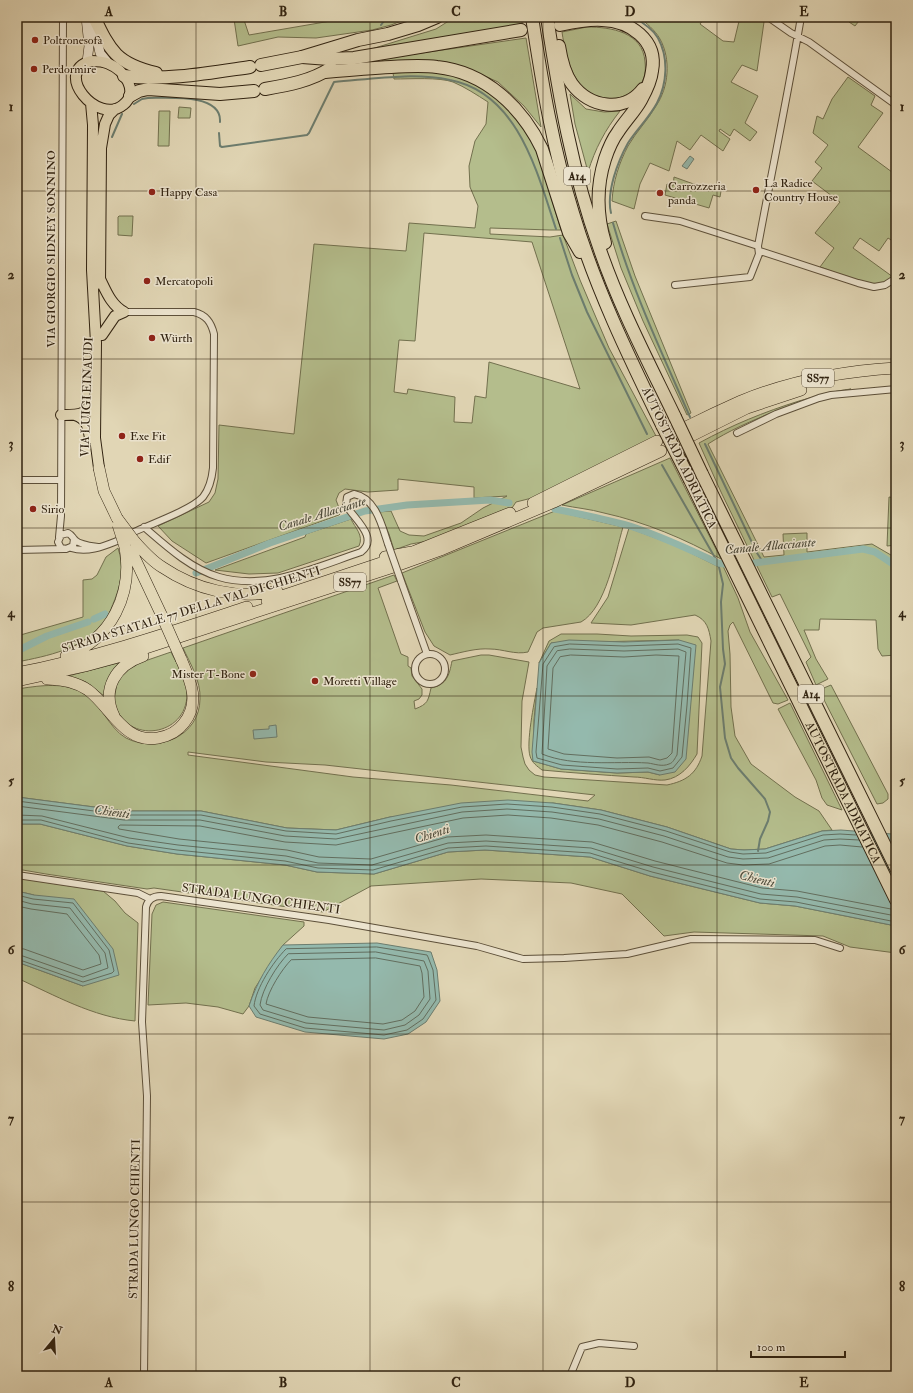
<svg xmlns="http://www.w3.org/2000/svg" width="913" height="1393" font-family="'IM FELL Double Pica',serif">
<style>
.green{fill:#b4bd8c;stroke:#72704e;fill-rule:evenodd}
.water{fill:#94b9ad;stroke:#6c7d6f}
.lines{fill:none;stroke-linecap:round;stroke-linejoin:round}
.shore{stroke:#626e5f;stroke-width:1}
.stream{stroke:#6c7d6f;stroke-width:2}
.canal{stroke:#94b9ad;stroke-width:7}
.minor-casing{stroke:#5d503a;stroke-width:8}
.secondary-casing{stroke:#312311;stroke-width:10}
.primary-casing{stroke:#312311;stroke-width:12}
.trunk-casing{stroke:#312311;stroke-width:12}
.motorway-casing{stroke:#312311;stroke-width:14}
.minor{stroke:#ece4cf;stroke-width:6}
.secondary{stroke:#ece4cf;stroke-width:9}
.primary{stroke:#e1d6b5;stroke-width:10}
.trunk{stroke:#e1d6b5;stroke-width:11}
.motorway{stroke:#e1d6b5;stroke-width:12}
.minor-bridge-casing{stroke:#5d503a;stroke-width:8;stroke-linecap:butt}
.trunk-bridge-casing{stroke:#312311;stroke-width:12;stroke-linecap:butt}
.motorway-bridge-casing{stroke:#312311;stroke-width:14;stroke-linecap:butt}
.minor-bridge{stroke:#ece4cf;stroke-width:6}
.trunk-bridge{stroke:#e1d6b5;stroke-width:11}
.motorway-bridge{stroke:#e1d6b5;stroke-width:12}
.grid{fill:none;stroke:#312311;stroke-width:1;stroke-opacity:0.55}
.poi-dot{fill:#8f2418;stroke:#ece4cf;stroke-width:1.5}
.labels{text-anchor:middle;dominant-baseline:central;stroke-width:3;stroke-linejoin:round;paint-order:stroke}
.shield{fill:#ece4cf;stroke:#695d4a;stroke-width:1}
.shield-label{font-size:11px;font-weight:bold;fill:#312311}
.poi-label{font-size:12px;fill:#312311;stroke:#ece4cf;text-anchor:start}
.street-label{font-size:12px;fill:#312311;stroke:#ece4cf}
.water-label{font-size:13px;font-style:italic;fill:#4a4838;stroke:#ece4cf}
.neatline{fill:none;stroke:#312311;stroke-width:1.5}
.grid-label{font-size:13px;text-anchor:middle;font-weight:bold;fill:#312311}
</style>
<rect width="100%" height="100%" fill="#e1d6b5"/>
<filter id="stains"><feTurbulence type="fractalNoise" baseFrequency=".005" numOctaves="4"/><feColorMatrix values="0 0 0 0 .2 0 0 0 0 .09 0 0 0 0 .02 0 0 0 .5 -.17"/></filter>
<radialGradient id="worn" r=".72"><stop offset=".6" stop-color="#630" stop-opacity="0"/><stop offset="1" stop-color="#630" stop-opacity=".3"/></radialGradient>
<!-- green -->
<path class="green" d="M240,17H243L249,35L354,17H412L391,25L372,30L316,38L278,37L238,46L234,19Z
M455,17H521L523,27L365,51L436,29Z
M639,17H705L700,24L723,41L734,42L740,17H756L764,22L757,71L742,65L731,82L758,96L745,123L757,132L750,141L734,129L730,136L720,129L719,131L730,139L723,151L701,135L690,150L677,141L669,171L650,163L640,184L634,209L612,201C613,182 619,163 628,146C636,132 648,120 656,106C669,87 671,59 660,39C655,30 646,23 639,17Z
M853,17H862L855,26L849,22Z
M587,27C611,27 643,32 645,62C646,70 645,79 640,85C633,92 623,98 613,99C576,102 566,60 562,32Z
M526,38L541,127L524,106L498,82L474,71L376,64L387,58Z
M433,71L460,77L481,85L501,100L528,134L537,151L561,230H550L490,228V234L550,237L563,235L580,280L609,348L656,436L536,497L516,502L512,508L428,541L411,544L394,550L389,534L379,512L391,511L400,531L409,535L424,536L461,523L483,508L507,496L474,498V487L398,479V490L368,492L345,489L339,493L336,500L341,513L339,515L206,563L172,541L158,526L209,502L215,493L218,479L219,425L294,434L314,244L406,251L409,223L475,228L478,206L470,187L469,166L475,141L486,124L488,102C477,95 465,87 453,82C439,77 410,79 394,79L393,73ZM424,233L532,242L580,389L489,362L486,398L475,396L472,423L454,422L455,397L408,389L407,394L394,392L399,340L415,341Z
M848,77L875,96L871,105L883,113L858,147L896,175V243L888,238L879,251L860,238L853,248L893,277C890,278 888,281 885,282C869,289 836,272 820,267L834,248L815,233L840,202L812,181L822,168L815,162L828,145L813,133L817,116L823,119L832,99Z
M570,94L586,109L604,112L620,111C605,130 595,149 588,172L575,124Z
M179,107L191,108L190,118H178Z
M159,111H170L169,146H158Z
M674,177L702,187L703,184L721,191L720,197L713,195L709,208L665,195L667,184L673,186Z
M119,216H133L132,236L118,235V217Z
M616,221L635,276L691,413L687,415L643,321L621,268L607,224Z
M851,389C805,399 747,419 708,444L764,557L784,555L783,534L807,533V552L872,544L896,558V655L882,656L878,649L876,620L820,619L819,630H804L816,659L828,679L816,685L806,662L811,657L780,594L772,597L721,492L699,443C732,425 764,412 799,401C817,396 833,391 851,389Z
M670,458L721,559C685,539 645,522 604,513C590,509 576,508 562,505Z
M889,497L896,498V545L887,546Z
M555,511L623,527C615,554 606,608 581,622L543,628L537,632L528,652C515,655 503,649 490,649C477,648 463,652 450,655L434,646L425,632L402,573Z
M351,519C355,528 364,535 359,546L278,573L249,574L215,570L305,537L306,534Z
M629,528L677,546L717,566H723L738,598L750,632L788,700L778,704L773,703L733,622L730,625L728,631L730,654L731,707L735,736L751,764L795,797L819,811L832,830L822,831L765,849L744,850L731,849L667,827L601,810L553,803L390,817L336,830L287,828L201,811H125L17,797V689C38,686 60,682 80,691C99,699 109,729 126,738C157,754 200,736 200,699C201,681 190,663 183,648L394,575L397,581L378,588L401,654L408,657V666L411,668L412,676L422,689V695L419,699L414,701L415,709C428,704 428,701 431,688C447,684 449,676 452,661L481,655H489L529,662L522,701L521,747L523,757L525,764L529,770L535,775L544,777L667,785C686,781 696,774 702,756L711,641C709,629 707,620 695,615L631,625L591,623L608,597ZM188,752L266,762L325,765L595,795L588,801L451,785L353,777L188,755Z
M118,548C124,567 122,580 115,599C112,606 109,615 105,621C85,649 47,656 17,662V636L83,617V580L92,579L97,575L106,557Z
M561,634H597L631,636L687,635L698,637L702,643L697,754C690,766 680,778 665,780C655,781 644,777 634,777C604,775 573,773 542,770C537,766 532,763 530,756C526,743 534,703 537,688L534,720L533,761L561,769L617,773L648,772L660,775L679,640L551,643L539,663L549,641Z
M171,652C177,665 188,679 187,694C187,737 126,745 115,704C113,700 115,694 116,689C116,682 118,672 125,668C129,666 135,665 139,663C150,659 160,656 171,652Z
M122,662L107,694L103,695L86,682L68,676Z
M831,685L888,794V799L883,803L877,804L819,690Z
M790,703L842,810L827,805L822,798L816,780L778,709Z
M17,824H40L127,846L177,854L285,865L317,872L374,874L448,852L485,850L590,857L650,876L760,903L795,906L896,926V953L850,947L823,936L694,932L664,936L622,894L571,883L481,879L371,886L323,912L154,888L147,889L46,874L17,869Z
M17,878L103,891L115,901L125,913L138,923L135,1021C93,1017 54,995 17,978V962L83,986L34,895L17,891Z
M163,902L304,922V926L283,945L255,988L249,1006L243,1014L218,1007L186,1003L148,1005L152,914L156,905Z"/>
<!-- water -->
<path class="water" d="M690,156L694,159L687,169L682,166Z
M569,640L624,642L679,640L696,645L686,759L675,772L660,775L648,772L617,773L561,769L533,761L532,752L539,663L551,643Z
M276,725L277,737L254,739L253,730L269,729V726Z
M17,797L125,811H201L287,828L336,830L390,817L461,803L508,800L553,803L601,810L667,827L731,849L744,850L765,849L822,831L841,830L892,834L896,835V926L795,906L760,903L650,876L590,857L485,850L448,852L374,874L317,872L285,865L177,854L127,846L40,824H17Z
M17,891L34,895L74,899L113,949L119,975L83,986L17,962Z
M377,943L431,952L437,970L440,1001L426,1022L408,1034L384,1039L305,1032L256,1017L249,1006C257,982 268,964 283,945Z"/>
<g class="lines">
<!-- shore -->
<path class="shore" d="M570,644L624,646L678,644L691,648L687,705L682,757L673,768L660,771L648,768L617,769L562,765L537,758L536,752L543,664L554,647Z
M570,649L624,651L678,649L686,652L677,755C675,758 673,763 669,764C662,767 655,764 648,763C614,761 574,767 542,754L547,666L557,651Z
M571,655L624,657L656,655L679,656L672,753L667,758L660,760L649,757L617,758L564,754L548,749L553,668L560,657Z
M17,801L125,815H201L286,831L336,834L391,821L462,807L507,804L552,807L600,814L666,831L730,852L743,854L766,853L823,835L840,834L856,835
M17,806L124,820H200L285,836L336,839L462,812L507,809L552,812L599,819L664,836L728,857L743,859L768,858L824,840L840,839L859,840
M17,815L42,816L129,838L178,845L286,856L318,863L372,865L448,843L486,841L591,848L653,867L761,894L797,897L896,916
M17,820H41L128,843L177,850L285,861L318,868L373,870L448,848L486,846L590,853L652,872L760,899L796,902L896,922
M862,847L840,845L825,846L769,864L743,865L727,863L662,842L598,825L551,818L508,815L463,818L336,845L285,842L200,826L120,825L118,827L119,829L179,839L287,850L319,857L371,859L447,837L486,835L592,842L655,861L762,888L797,891L896,910
M17,895L33,899L73,903L109,950L114,971L112,973L83,982L17,959
M17,900L32,904L70,908L105,953L108,968L83,977L17,954
M17,906L31,909L67,914L99,955L101,964L83,970L24,949L17,948
M377,947L427,955L428,957L433,970L436,1000L423,1019L407,1030L384,1035L305,1028L260,1014L254,1006C256,988 273,962 286,949Z
M376,952L424,961L428,971L430,999L419,1015L405,1025L384,1030L306,1023L263,1010L260,1005C262,989 277,965 288,954Z
M376,958L420,966L422,973L424,997L415,1011L402,1020L383,1024L308,1017L266,1004C268,991 282,969 291,960Z"/>
<!-- stream -->
<path class="stream" d="M381,25L384,21L393,17
M134,104L142,99L148,98C167,98 222,93 220,122
M219,133L220,146L222,147L307,135L309,133L334,82C372,79 413,72 450,80C518,93 537,172 556,229
M112,137L122,114
M611,213C606,192 618,161 628,143C637,129 649,118 657,103C667,84 669,58 658,38C653,29 642,22 633,17
M613,223C632,290 662,353 690,417
M560,238L572,275L587,312L647,434
M705,444L757,553L763,562
M662,465L718,563L723,584L721,602L723,649L725,664L720,687L725,738L731,758L738,768L765,799L770,812L768,821L760,839L758,851"/>
<!-- canal -->
<path class="canal" d="M555,509C580,514 605,519 630,526C660,536 689,549 718,563L731,565L754,563L863,549L875,552L896,566
M196,573L270,543L365,511L407,505L490,500L509,503
M94,619L105,614
M17,651L47,636L88,622"/>
<defs>
<path id="minor" d="M768,17L791,33L809,42L896,105
M645,216L680,221L758,246
M760,251L858,283L874,287L885,285L896,278
M675,285L750,277L759,254L758,246C772,170 788,94 801,17
M124,312H194C206,315 211,322 214,334L213,468C212,478 210,488 203,497C191,510 151,524 134,532
M737,433L776,414L819,398L831,395L896,389
M17,480H61
M144,527C166,546 191,569 219,577C267,591 316,567 361,552C380,538 353,518 346,505L347,497L354,494C376,498 382,526 388,544
M59,537L61,516L63,17
M74,539L73,546L66,549L61,548L58,542L61,535L68,533C72,535 72,537 75,540C80,545 92,546 99,547
M71,548C87,553 102,547 117,541
M17,550L64,549
M401,581L427,654
M415 669a15 15 0 1 1 30 0a15 15 0 1 1-30 0Z
M17,875L138,893L150,899
M144,1376L147,1096L142,1022L146,907C148,899 153,896 161,896L329,920L477,946L523,959L564,958L627,954L691,939L815,940L840,948
M570,1376L582,1347L599,1343L634,1346"/>
<path id="secondary" d="M86,17L89,46L87,62
M93,21L100,53L109,64"/>
<path id="primary" d="M91,61C97,61 103,61 109,64C124,70 140,92 123,105C98,126 52,72 91,61Z
M91,103L93,125L92,270L96,343L95,438L99,468
M100,279C106,291 111,305 124,312
M100,284L101,148L105,124L109,115L115,109
M102,335L115,316L124,312
M61,415C81,415 85,416 95,397
M75,415C87,419 88,427 90,438"/>
<path id="trunk" d="M686,427C704,418 723,409 741,401C790,381 843,371 896,368
M691,436L747,408L801,390
M99,468L104,491L117,518
M533,503L657,441
M135,542C143,551 152,561 162,567C196,590 238,600 277,591
M129,546L162,616
M415,551L510,513
M385,557L412,552
M267,601L393,559
M66,656C112,639 133,594 125,547
M17,673C95,658 171,632 247,607
M47,679C62,679 76,682 88,690C111,707 124,744 158,738C169,736 178,731 184,723C201,702 190,680 181,659
M17,681L85,666L118,657L390,568L443,549L554,502L661,451
M114,716C101,689 116,665 143,656"/>
<g id="motorway">
<path d="M94,17C110,51 117,64 156,73"/>
<path d="M532,17C542,83 553,149 573,213C595,287 628,355 662,425"/>
<path d="M547,17C559,95 572,172 599,247C619,306 648,361 675,417"/>
<path d="M560,25C574,22 588,19 602,20C630,21 658,40 652,71C651,81 646,91 641,100C635,111 625,121 618,132C612,140 608,150 605,159C596,187 597,216 605,243"/>
<path d="M559,46C561,59 564,73 572,84C589,107 624,114 643,89"/>
<path d="M302,57L329,59L354,58L521,30"/>
<path d="M261,65L302,57L358,40L388,34L418,25L437,17"/>
<path d="M325,72C347,70 369,68 391,67C406,66 422,65 437,67C485,72 522,107 542,149L569,233L580,252"/>
<path d="M124,76C166,81 209,73 250,67"/>
<path d="M265,89C288,85 311,81 331,68"/>
<path d="M130,96L139,91L148,89L220,94L254,91"/>
<path d="M702,474L896,868"/>
<path id="s1" d="M690,480L896,900"/>
</g>
</defs>
<!-- minor casing -->
<use href="#minor" class="minor-casing"/>
<!-- secondary casing -->
<use href="#secondary" class="secondary-casing"/>
<!-- primary casing -->
<use href="#primary" class="primary-casing"/>
<!-- trunk casing -->
<use href="#trunk" class="trunk-casing"/>
<!-- motorway casing -->
<use href="#motorway" class="motorway-casing"/>
<!-- minor -->
<use href="#minor" class="minor"/>
<!-- secondary -->
<use href="#secondary" class="secondary"/>
<!-- primary -->
<use href="#primary" class="primary"/>
<!-- trunk -->
<use href="#trunk" class="trunk"/>
<!-- motorway -->
<use href="#motorway" class="motorway"/>
<defs>
<path id="minor-bridge" d="M388,544L401,581"/>
<path id="trunk-bridge" d="M117,518L135,542
M118,525L125,547
M162,616L181,659"/>
<path id="motorway-bridge" d="M675,417L702,474
M662,425L690,480"/>
</defs>
<!-- minor-bridge casing -->
<use href="#minor-bridge" class="minor-bridge-casing"/>
<!-- trunk-bridge casing -->
<use href="#trunk-bridge" class="trunk-bridge-casing"/>
<!-- motorway-bridge casing -->
<use href="#motorway-bridge" class="motorway-bridge-casing"/>
<!-- minor-bridge -->
<use href="#minor-bridge" class="minor-bridge"/>
<!-- trunk-bridge -->
<use href="#trunk-bridge" class="trunk-bridge"/>
<!-- motorway-bridge -->
<use href="#motorway-bridge" class="motorway-bridge"/>
</g>
<!-- grid -->
<path class="grid" d="M196,17V1376M370,17V1376M543,17V1376M717,17V1376M17,191H896M17,359H896M17,528H896M17,696H896M17,865H896M17,1034H896M17,1202H896"/>
<!-- markers -->
<g class="poi-dot">
<circle cx="35" cy="40" r="4"/>
<circle cx="34" cy="69" r="4"/>
<circle cx="756" cy="190" r="4"/>
<circle cx="152" cy="192" r="4"/>
<circle cx="660" cy="193" r="4"/>
<circle cx="147" cy="281" r="4"/>
<circle cx="152" cy="338" r="4"/>
<circle cx="122" cy="436" r="4"/>
<circle cx="140" cy="459" r="4"/>
<circle cx="33" cy="509" r="4"/>
<circle cx="253" cy="674" r="4"/>
<circle cx="315" cy="681" r="4"/>
</g>
<g class="labels">
<!-- shield labels -->
<g class="shield">
<rect x="564" y="167" width="26" height="18" rx="3"/>
<rect x="802" y="369" width="32" height="18" rx="3"/>
<rect x="334" y="573" width="32" height="18" rx="3"/>
<rect x="798" y="685" width="26" height="18" rx="3"/>
</g>
<g class="shield-label">
<text x="577" y="176">A14</text>
<text x="818" y="378">SS77</text>
<text x="350" y="582">SS77</text>
<text x="811" y="694">A14</text>
</g>
<!-- poi labels -->
<g class="poi-label">
<text x="43" y="40">Poltronesofà</text>
<text x="42" y="69">Perdormire</text>
<text x="764" y="183">La Radice<tspan x="764" dy="14">Country House</tspan></text>
<text x="668" y="186">Carrozzeria<tspan x="668" dy="14">panda</tspan></text>
<text x="160" y="192">Happy Casa</text>
<text x="155" y="281">Mercatopoli</text>
<text x="160" y="338">Würth</text>
<text x="130" y="436">Exe Fit</text>
<text x="148" y="459">Edif</text>
<text x="41" y="509">Sirio</text>
<text x="245" y="674" text-anchor="end">Mister T-Bone</text>
<text x="323" y="681">Moretti Village</text>
</g>
<!-- street labels -->
<g class="street-label">
<text transform="translate(51 249) rotate(-90)">VIA GIORGIO SIDNEY SONNINO</text>
<text transform="translate(87 397) rotate(-88)">VIA LUIGI EINAUDI</text>
<text transform="translate(679 458) rotate(64)">AUTOSTRADA ADRIATICA</text>
<text transform="translate(191 610) rotate(-17)">STRADA STATALE 77 DELLA VAL DI CHIENTI</text>
<text stroke="none"><textPath href="#s1" startOffset="348">AUTOSTRADA ADRIATICA</textPath></text>
<text transform="translate(261 899) rotate(8)">STRADA LUNGO CHIENTI</text>
<text transform="translate(135 1219) rotate(-89)">STRADA LUNGO CHIENTI</text>
</g>
<!-- water labels -->
<g class="water-label">
<text transform="translate(322 514) rotate(-17)">Canale Allacciante</text>
<text transform="translate(770 546) rotate(-5)">Canale Allacciante</text>
<text transform="translate(112 812) rotate(7)">Chienti</text>
<text transform="translate(432 834) rotate(-18)">Chienti</text>
<text transform="translate(757 879) rotate(13)">Chienti</text>
</g>
</g>
<!-- margin -->
<rect width="913" height="1393" fill="none" stroke="#e1d6b5" stroke-width="44"/>
<!-- north arrow -->
<g transform="translate(54 1339) rotate(18)" stroke="#ece4cf" stroke-width="3" paint-order="stroke">
<path d="M0-3L7 15L0 10L-7 15Z" fill="#312311"/>
<text y="-6" font-size="11" font-weight="bold" text-anchor="middle" fill="#312311">N</text>
</g>
<!-- scale -->
<path d="M751 1351v6h94v-6" fill="none" stroke="#312311" stroke-width="2"/>
<text x="757" y="1351" font-size="12" fill="#312311" stroke="#ece4cf" stroke-width="3" paint-order="stroke">100 m</text>
<rect x="22" y="22" width="869" height="1349" class="neatline"/>
<g class="grid-label">
<text x="109" y="16">A</text>
<text x="283" y="16">B</text>
<text x="456" y="16">C</text>
<text x="630" y="16">D</text>
<text x="804" y="16">E</text>
<text x="11" y="111">1</text>
<text x="902" y="111">1</text>
<text x="11" y="279">2</text>
<text x="902" y="279">2</text>
<text x="11" y="448">3</text>
<text x="902" y="448">3</text>
<text x="11" y="617">4</text>
<text x="902" y="617">4</text>
<text x="11" y="785">5</text>
<text x="902" y="785">5</text>
<text x="11" y="954">6</text>
<text x="902" y="954">6</text>
<text x="11" y="1123">7</text>
<text x="902" y="1123">7</text>
<text x="11" y="1291">8</text>
<text x="902" y="1291">8</text>
<text x="109" y="1387">A</text>
<text x="283" y="1387">B</text>
<text x="456" y="1387">C</text>
<text x="630" y="1387">D</text>
<text x="804" y="1387">E</text>
</g>
<rect width="100%" height="100%" filter="url(#stains)"/>
<rect width="100%" height="100%" fill="url(#worn)"/>
</svg>
